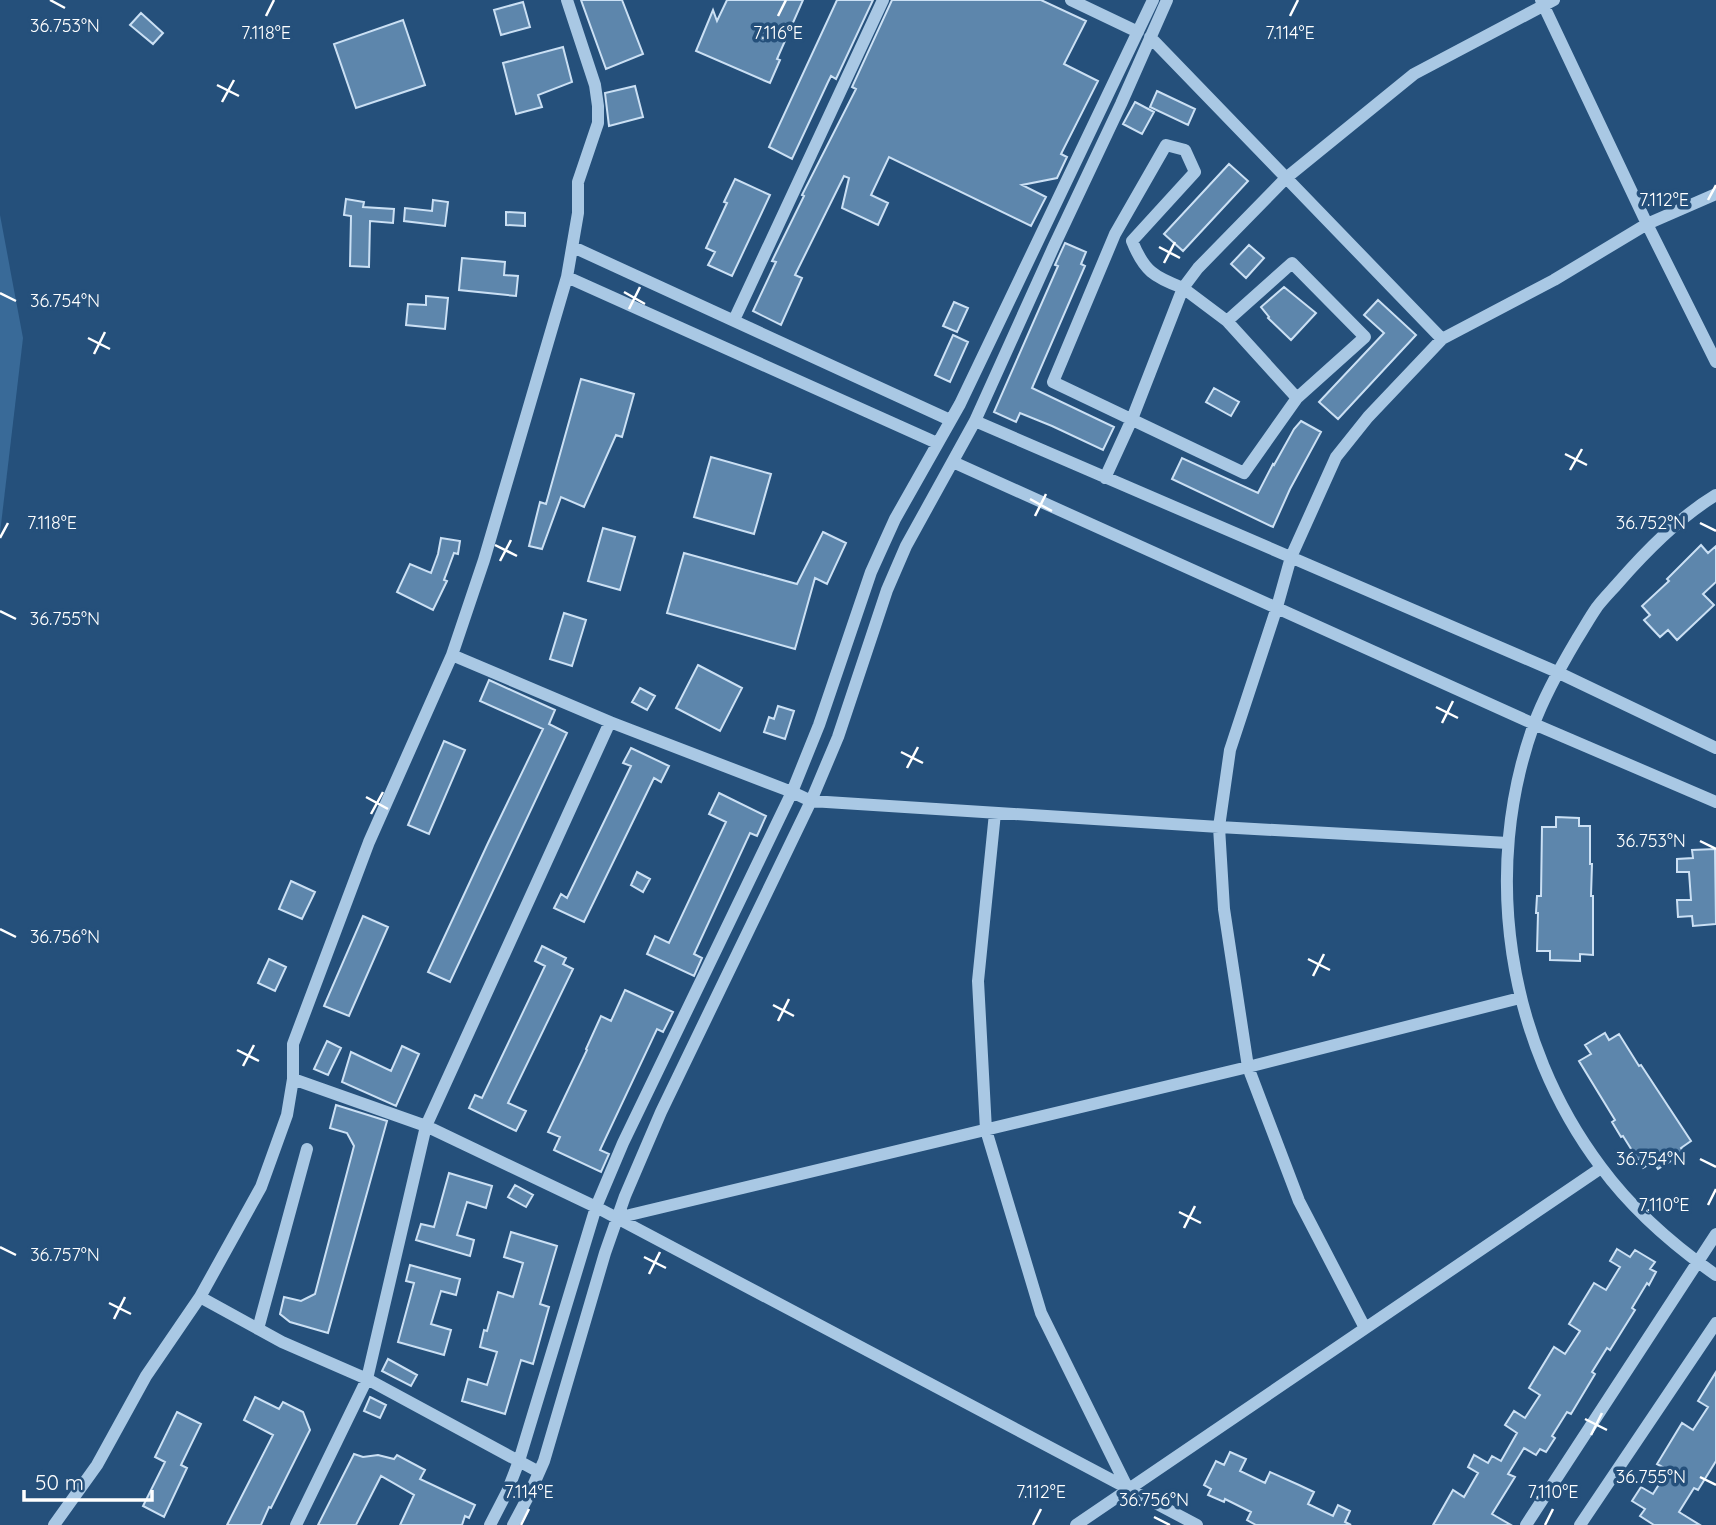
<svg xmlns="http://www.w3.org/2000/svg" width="1716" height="1525" font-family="Quicksand,sans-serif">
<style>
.green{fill:#396a98}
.building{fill:#5d86ac;stroke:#cbe0f4;stroke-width:2}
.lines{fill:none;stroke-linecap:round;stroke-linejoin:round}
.minor{stroke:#a9c8e4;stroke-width:12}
.ticks{fill:none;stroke:#fff;stroke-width:2.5}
.ticks-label{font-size:18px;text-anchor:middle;fill:#fff;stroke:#25507b;stroke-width:7;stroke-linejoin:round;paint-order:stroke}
</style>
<rect width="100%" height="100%" fill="#25507b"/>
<!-- green -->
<path class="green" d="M0,215L23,338L0,533Z"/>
<!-- building -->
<path class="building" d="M581,0H622L643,54L606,69Z
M727,0H803L777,59L780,60L770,83L696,51L713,10L717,21Z
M837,0H873L836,79L831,76L828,82L792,159L769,147Z
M892,0H1041L1086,21L1064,64L1098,81L1061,154L1067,157L1057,178L1022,185L1046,197L1031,226L889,157L871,195L888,203L878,225L842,208L849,178L844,176L795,275L802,278L781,325L753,311L776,262L772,261L804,196L802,195L856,89L852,87Z
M523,2L530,27L501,35L494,10Z
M141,13L163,33L153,44L130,25Z
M403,20L425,85L356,108L334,44Z
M563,47L572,82L538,95L542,107L516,114L503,63Z
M635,86L643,117L609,126L605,93Z
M1157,91L1195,109L1188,125L1150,107Z
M1135,102L1154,112L1142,134L1123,124Z
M1229,164L1248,181L1183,251L1164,234Z
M735,179L770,195L732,276L708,265L715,252L706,248L727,203L724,202Z
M346,199L364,202L363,207L394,209L393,223L370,221L369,267L350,266L351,216L344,215Z
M433,200L448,202L445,226L404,221L405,208L432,211Z
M506,212L525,213V226L506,225Z
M1065,243L1086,252L1081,264L1085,266L1032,388L1114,427L1103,450L1052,426L1020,413L1016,422L994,412L1058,266L1055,265Z
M1249,245L1264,258L1246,278L1231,264Z
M462,258L505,262L504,275L518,276L516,296L459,290Z
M1284,287L1316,313L1291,340L1268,318L1269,317L1261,307Z
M426,296L448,298L445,329L406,325L408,304L426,305Z
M1378,300L1416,335L1338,419L1319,402L1384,333L1364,315Z
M954,302L968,308L957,332L943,326Z
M953,335L968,342L950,382L935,375Z
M581,379L634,394L622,437L616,435L584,507L561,497L542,549L529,546L540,502L546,504Z
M1214,388L1239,402L1231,416L1206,402Z
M1301,421L1321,432L1290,489L1273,527L1172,479L1182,458L1258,493L1273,464L1274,465L1294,429Z
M711,457L771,474L754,534L694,517Z
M603,528L635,537L620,590L588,581Z
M823,532L846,543L827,584L815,578L795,649L667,613L684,553L797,584Z
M441,538L460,541L458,554L454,553L444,580L447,581L433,610L397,592L410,564L431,573L438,554Z
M1701,545L1708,553L1716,546V582L1703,594L1714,605L1677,640L1668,630L1660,637L1644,620L1650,615L1642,606L1669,581L1667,579Z
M564,613L586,620L572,666L550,659Z
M698,665L742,688L720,731L676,708Z
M489,680L555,710L549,724L567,733L450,982L428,972L488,843L543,729L480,701Z
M640,688L655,696L647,710L632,702Z
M778,706L794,711L785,739L764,732L769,717L774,719Z
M444,741L465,750L429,834L408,825Z
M631,748L669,766L661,782L654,778L584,922L554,908L561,894L567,898L631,766L623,763Z
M719,793L766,816L757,836L750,833L694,954L702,958L694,976L647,954L655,936L669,943L726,822L709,814Z
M1556,817L1579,818V826H1590V864H1592L1591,896H1593V955L1580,954V961L1550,960V951H1537L1538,913H1536L1537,896H1541L1542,827H1556Z
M1715,849L1716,924L1693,926L1692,916L1678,917L1677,900H1691L1689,872H1677V859L1693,858L1692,850Z
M637,872L650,879L643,892L631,885Z
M291,881L315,892L302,919L279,909Z
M363,916L388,927L349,1016L324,1006Z
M542,946L566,958L563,964L573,969L508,1103L526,1111L516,1131L469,1108L475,1095L482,1098L545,966L535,961Z
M269,959L286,967L275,991L258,983Z
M625,990L673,1012L663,1032L657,1029L600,1150L609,1154L601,1172L554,1150L560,1137L548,1132L587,1050L586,1049L601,1016L611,1021Z
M1605,1033L1609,1040L1619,1034L1639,1066L1641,1065L1691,1141L1681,1148L1684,1153L1658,1169L1653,1162L1643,1168L1623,1136L1621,1137L1612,1122L1615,1120L1579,1061L1591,1054L1585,1045Z
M327,1041L341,1048L328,1075L314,1069Z
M402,1046L419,1054L396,1106L342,1082L351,1052L391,1071Z
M336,1105L387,1121L328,1333L290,1322L280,1314L284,1297L301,1301L315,1294L354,1146L347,1133L330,1128Z
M449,1173L492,1186L486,1208L467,1202L457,1235L474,1240L470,1256L416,1240L421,1224L434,1227Z
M515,1185L533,1195L526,1207L508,1197Z
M511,1232L557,1246L540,1304L549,1307L533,1364L521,1360L505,1414L462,1401L468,1379L487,1385L497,1352L480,1347L484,1330L487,1331L498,1292L513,1297L523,1263L504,1257Z
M1617,1249L1630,1257L1635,1250L1655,1262L1650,1269L1656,1272L1649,1285L1647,1283L1632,1308L1635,1310L1610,1350L1607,1348L1592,1372L1595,1374L1571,1414L1567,1412L1552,1436L1555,1438L1546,1452L1540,1449L1536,1455L1524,1448L1508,1474L1515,1477L1492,1514L1511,1525H1433L1453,1490L1464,1497L1478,1473L1468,1467L1474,1455L1488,1463L1492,1456L1501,1461L1517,1433L1505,1425L1514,1411L1525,1418L1540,1395L1529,1388L1554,1347L1565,1354L1580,1331L1569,1324L1594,1283L1606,1290L1620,1267L1610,1261Z
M410,1265L460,1279L456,1295L441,1291L431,1324L451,1330L444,1355L398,1342L414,1283L406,1281Z
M388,1359L417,1375L411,1386L382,1371Z
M1716,1372V1461L1698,1490L1694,1488L1679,1512L1700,1525H1654L1640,1516L1645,1509L1632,1501L1641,1487L1653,1494L1668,1470L1657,1464L1682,1423L1693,1430L1708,1407L1698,1401Z
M255,1397L279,1409L283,1402L303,1412L310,1430L271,1508L269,1507L261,1525H227L273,1435L244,1420Z
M370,1397L386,1405L380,1418L364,1411Z
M177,1412L201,1424L181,1465L187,1468L164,1517L143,1506L165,1462L155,1457Z
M1230,1452L1246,1459L1240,1471L1265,1483L1270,1472L1299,1485L1314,1492L1308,1504L1333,1516L1338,1505L1350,1511L1345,1522L1351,1525H1256L1247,1520L1251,1512L1225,1499L1224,1502L1208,1495L1211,1489L1204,1485L1216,1461L1224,1465Z
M354,1454L363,1457L378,1455L394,1459L397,1455L425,1470L420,1479L475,1505L469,1518L465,1516L462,1525H400L414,1495L381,1476L356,1525H318Z"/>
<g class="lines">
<!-- minor -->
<path class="minor" d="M1071,0L1138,32
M1541,0L1647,224L1716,362
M1150,37L1442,339
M573,247L950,420
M567,277L937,443
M734,320L883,0
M1227,321L1297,398
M975,421L1557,672L1716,748
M953,462L1534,724L1716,802
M1105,478L1132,419L1183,288L1227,321L1292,263L1365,337L1297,398L1244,473L1053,382L1115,234L1166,145L1185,150L1195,172L1132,241C1144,271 1154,277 1183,288L1198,268L1286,178L1414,74L1554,0
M1716,495C1678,518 1646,551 1618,583C1611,591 1603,599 1597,607C1590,617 1584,628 1577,639C1561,666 1545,694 1534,724C1481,871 1507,1042 1601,1167C1632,1209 1673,1245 1716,1275
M452,655L610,722L792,792L811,801L1219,827L1508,843
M995,813L978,981L986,1130L1041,1313L1128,1489
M293,1079L426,1126L596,1207L1197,1525
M617,1218L1248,1067L1520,998
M200,1297L282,1342L367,1379L539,1472
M1365,1328L1299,1201L1248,1067L1224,909L1219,827L1230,750L1277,607L1291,557L1336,457L1368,417L1442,339L1554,280L1647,224L1716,194
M258,1329L307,1149
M54,1525L97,1465L146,1376L200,1297L261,1187L287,1115L293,1079V1044L369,842L452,655L484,560L567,277L578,213V182L598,123V106L595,85L567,0
M296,1525L367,1379L426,1126L610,722
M490,1525L507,1492L519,1461L596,1207L623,1143L792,792L819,725L871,572L895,519L960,404L1153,0
M513,1525L529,1495L544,1461L605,1253L625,1196L661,1112L811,801L838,737L887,590L906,546L975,421L1054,246L1121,104L1167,0
M1076,1525L1601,1168
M1526,1525L1716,1234
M1580,1525L1716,1323"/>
</g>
<!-- ticks -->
<path class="ticks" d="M50,0L65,8M266,16L274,0M778,16L786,0M1290,16L1298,0M217,85L239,96M222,102L234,80M1708,200L1716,185M1159,247L1180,258M1164,263L1175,242M624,292L645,304M0,293L16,301M629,309L640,287M88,338L110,349M94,354L105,332M1565,454L1587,465M1570,470L1582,449M1030,499L1052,511M1035,516L1046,494M1700,523L1716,531M0,538L8,523M495,545L517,556M500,561L511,540M0,611L16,619M1436,707L1458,718M1442,723L1453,701M901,752L923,763M907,768L918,747M366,797L388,809M371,814L383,792M1700,841L1716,849M0,929L16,937M1308,959L1330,970M1313,976L1324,954M773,1005L794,1016M778,1021L789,999M237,1050L259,1061M243,1066L254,1045M1700,1159L1716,1167M1708,1205L1716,1189M1179,1212L1201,1223M1184,1228L1195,1206M0,1247L16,1255M644,1257L666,1268M649,1274L660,1252M109,1303L131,1314M114,1319L125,1297M1585,1419L1607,1430M1591,1435L1602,1413M1700,1477L1716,1485M1154,1517L1170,1525M521,1525L529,1509M1033,1525L1041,1509M1545,1525L1553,1509"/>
<g class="ticks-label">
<text x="65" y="32">36.753°N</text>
<text x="266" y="39">7.118°E</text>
<text x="778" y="39">7.116°E</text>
<text x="1290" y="39">7.114°E</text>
<text x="1664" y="206">7.112°E</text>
<text x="65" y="307">36.754°N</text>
<text x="52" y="529">7.118°E</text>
<text x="1651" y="529">36.752°N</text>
<text x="65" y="625">36.755°N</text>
<text x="1651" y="847">36.753°N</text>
<text x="65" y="943">36.756°N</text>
<text x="1651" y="1165">36.754°N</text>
<text x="1664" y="1211">7.110°E</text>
<text x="65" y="1261">36.757°N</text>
<text x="1651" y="1483">36.755°N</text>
<text x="529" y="1498">7.114°E</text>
<text x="1041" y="1498">7.112°E</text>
<text x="1553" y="1498">7.110°E</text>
<text x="1154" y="1506">36.756°N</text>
</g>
<!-- scale -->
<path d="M24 1490v10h128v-10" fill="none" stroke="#ffffff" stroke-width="3.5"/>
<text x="35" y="1490" font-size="21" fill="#ffffff" stroke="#25507b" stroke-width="5" paint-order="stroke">50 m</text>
</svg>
